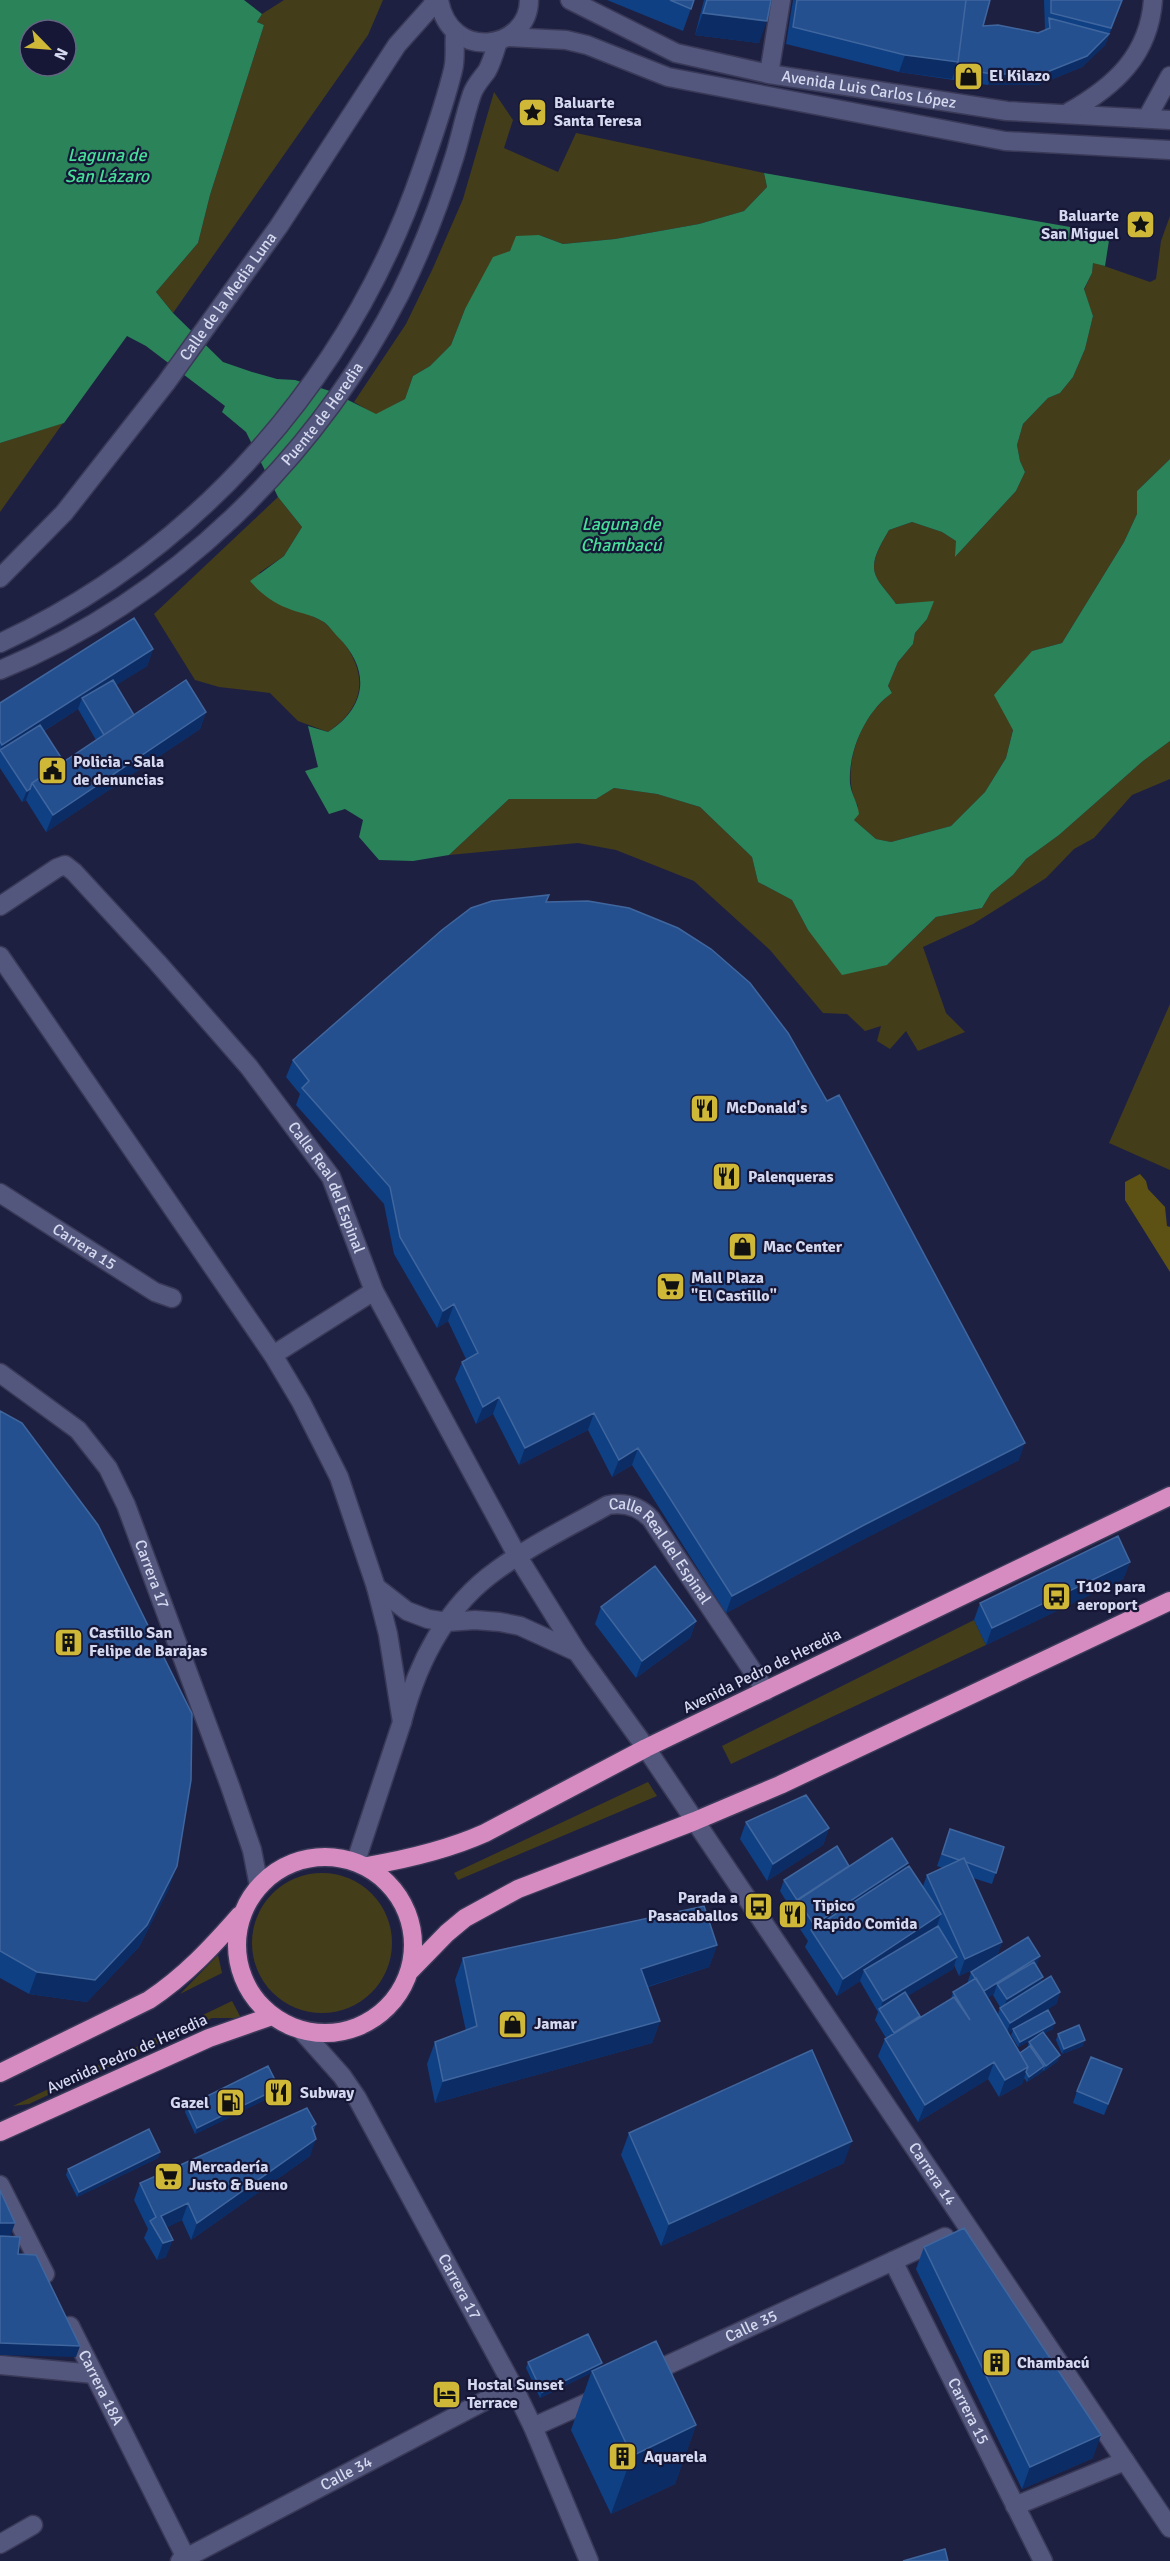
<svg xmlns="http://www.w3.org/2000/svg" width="1170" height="2561" font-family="Signika,sans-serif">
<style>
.green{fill:#443d1a}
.forest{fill:#5d5214}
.water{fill:#2b8359;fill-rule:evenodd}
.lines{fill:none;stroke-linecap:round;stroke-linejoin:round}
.street-casing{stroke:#3a3a58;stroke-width:21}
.secondary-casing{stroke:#3a3a58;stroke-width:21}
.highway-casing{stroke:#3a3a58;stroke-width:21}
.street{stroke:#53577d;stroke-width:18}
.secondary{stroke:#53577d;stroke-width:18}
.highway{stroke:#d68cc0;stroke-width:18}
.wall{fill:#0f4084;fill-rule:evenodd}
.shaded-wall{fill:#0c2c65}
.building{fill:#245090;stroke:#40669e;stroke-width:1.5}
.labels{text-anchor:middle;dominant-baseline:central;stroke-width:4.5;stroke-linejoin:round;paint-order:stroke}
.poi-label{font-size:16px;font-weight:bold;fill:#d5d9ef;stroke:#161737;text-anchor:start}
.street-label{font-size:16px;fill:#d5d9ef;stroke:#161737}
.water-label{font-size:18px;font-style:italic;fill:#47df98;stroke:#161737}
</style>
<rect width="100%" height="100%" fill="#1e2042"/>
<!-- green -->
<path class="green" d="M284,0H383L368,35L173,313L156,292L198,243L210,195L264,25L257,22L262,14Z
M494,92L513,120L504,148L558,172L576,133L764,173L767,187L744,211L699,224L615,239L563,244L539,235L510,251L465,309L451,345L430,366L413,376L405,399L376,415L354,402L406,324L433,268L463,199Z
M1170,216V459L1137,491V514L1124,542L1062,643L1032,651L1006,758L985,792L951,826L891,842L876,839L854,820L858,806C838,772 861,714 892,693L888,686L898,662L913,644L915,633L927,619L933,602L896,604C891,596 879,584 876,576C869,562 882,543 889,530L912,522L942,532L956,541V556L1016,491L1025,472L1020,461L1017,445L1023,424L1048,398L1060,393L1073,377L1085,349L1093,316L1084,290L1092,273L1093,262L1150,282L1156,279L1161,241Z
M63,423L0,512V443Z
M278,497L302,527L284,556L259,573C274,586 289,600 305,612C311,617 319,618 325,623C364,657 376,700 328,732L298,721L270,693L219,687L195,680L154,614Z
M1170,741V779L1132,795L1094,838L1074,849L1046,878L973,924L923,947L946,1013L965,1032L918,1051L906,1031L890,1049L877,1041L881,1026L865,1031L847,1014L823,1013L770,950L694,881L616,850L578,843L449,855L509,799H595L614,788L657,794L700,807L752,857L758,882L792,900L808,930L887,965L936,917L982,908L991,893L1013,875L1026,859L1059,835L1143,761Z
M1170,1004V1170L1109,1143Z
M974,1620L986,1645L731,1764L722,1746Z
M648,1782L657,1796L458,1880L454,1873Z
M252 1943a70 70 0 1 1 140 0a70 70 0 1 1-140 0Z
M218,1955L222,1973L180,1994Z
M232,2001L241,2018H212L29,2104L13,2106Z"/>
<!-- forest -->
<path class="forest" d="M1140,1174L1146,1181L1148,1189L1165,1207L1167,1226L1170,1227V1272L1125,1200V1182Z"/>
<!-- water -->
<path class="water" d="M0,0H244L262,14L257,22L264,25L210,195L198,243L156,292L173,313L223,362L252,372L277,379L295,380L330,391L376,414L405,399L413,376L430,366L451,345L465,309L493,257L510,251L516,236L539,235L563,244L615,239L699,224L744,211L767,187L764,173L1110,234L1105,266L1093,263L1092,273L1084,289L1093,316L1085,349L1073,377L1060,393L1048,398L1023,424L1017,445L1020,461L1025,472L1016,491L955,557L956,541L942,532L912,522L889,530C882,543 869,561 876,576C879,584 891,596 896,604L934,601L927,619L915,633L913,644L898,662L888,686L892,693C866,711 848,751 850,783C851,794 858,803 859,814L854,820L876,839L891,842L951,826L985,792L1006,758L1013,730L994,695L1032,651L1062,643L1124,542L1137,514V491L1170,459V741L1143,761L1059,835L1026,859L1013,875L991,893L982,908L936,917L887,965L842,975L808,930L792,900L758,882L752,857L700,807L657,794L614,788L596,799H509L449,855L413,861L379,860L359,837L363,820L345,809L329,814L305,771L318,767L308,726L328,732C367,707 371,670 338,637C333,632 328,624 322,621C311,614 298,613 287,608C273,603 260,593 250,581L284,556L302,527L278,497L246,432L222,412L225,406L146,346L127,336L64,423L0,443ZM30,30H66V66H30Z"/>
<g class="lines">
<defs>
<g id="street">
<path d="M769,74L781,0"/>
<path id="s1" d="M0,906L57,868L65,865L74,872L157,962L249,1067L331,1177L374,1291L518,1557L577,1652"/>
<path id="s2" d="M0,1193L155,1292L172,1298"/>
<path d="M273,1355L374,1291"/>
<path id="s3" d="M402,1722C417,1664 446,1606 497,1570C531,1545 571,1526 608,1505C625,1502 639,1506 651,1519L766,1691"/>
<path d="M356,1861L402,1722L388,1634L376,1587"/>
<path d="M0,2185L45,2274"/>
<path id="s4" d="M893,2261L1043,2561"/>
<path id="s5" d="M70,2326L186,2558"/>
<path d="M0,2365L94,2374"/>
<path id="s6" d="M646,2375L945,2237"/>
<path d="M533,2427L602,2396"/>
<path d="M1015,2506L1125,2461"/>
<path d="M0,2544L33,2525"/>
<path id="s7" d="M180,2561L513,2386"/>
</g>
<g id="secondary">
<path d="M439,0C450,63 529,50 529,0"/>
<path id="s8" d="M570,0L676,53L769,74L1007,111L1170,120"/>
<path d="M508,37L566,40L587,45L668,77L1005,141L1170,150"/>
<path d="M1069,112C1115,86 1149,55 1153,0"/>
<path d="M1147,118L1170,76"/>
<path id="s9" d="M0,578L64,513L166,383L279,226L397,45L431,7L435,0"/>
<path d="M0,643C199,551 351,376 422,169C433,137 445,103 453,70C456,59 454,45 455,34"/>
<path id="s10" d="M0,670C172,600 315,459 400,294C422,250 440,203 455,155C461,135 465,114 472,94C475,85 482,78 487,71C492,62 495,51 498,41"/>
<path id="s11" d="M0,956L273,1355L301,1402L339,1477L376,1587L407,1611L428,1619L447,1622L475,1620L500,1622L520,1626L577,1652L646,1748L1170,2528"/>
<path id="s12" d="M0,1373L78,1430L108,1468L126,1505L230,1786L252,1850L259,1886"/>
<path id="s13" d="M301,2030L342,2076L357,2098L513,2386L533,2427L589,2561"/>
</g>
<path id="highway" d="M237 1945a88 88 0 1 1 176 0a88 88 0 1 1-176 0Z
M367,1866C408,1859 447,1850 485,1833L646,1748L1170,1496
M409,1972L447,1933L465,1918L518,1889L695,1821L780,1785L1170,1601
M0,2073L149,2000C185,1976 212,1947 240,1915
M0,2132L209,2038L272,2016"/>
</defs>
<!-- street casing -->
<use href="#street" class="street-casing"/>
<!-- secondary casing -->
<use href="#secondary" class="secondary-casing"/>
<!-- highway casing -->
<use href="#highway" class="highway-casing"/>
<!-- street -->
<use href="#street" class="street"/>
<!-- secondary -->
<use href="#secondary" class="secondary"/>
<!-- highway -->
<use href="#highway" class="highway"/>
</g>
<!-- wall -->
<path class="wall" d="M607,0H694L683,31Z
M704,0H771L759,43L695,35Z
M793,0H990L983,26L1038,33L1045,30L1044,0H1123L1105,45L1082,67L1038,85H988L899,72L786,44Z
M153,649L147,666L116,685L134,715L206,712L200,729L46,832L26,800L22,802L0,768V703ZM78,709L96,740L64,762L44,731Z
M546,902L1019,1460L858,1542L726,1613L632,1465L612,1477L588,1430L519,1465L493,1414L476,1424L455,1379L462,1362L466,1359L448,1321L437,1328L394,1254L384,1204L296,1105L300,1094L286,1077L293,1060Z
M0,1411L169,1888L139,1947L87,2002L29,1994L0,1978Z
M1130,1562L1123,1579L986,1645L974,1620L980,1603Z
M601,1607L696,1621L690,1638L636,1678L595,1624Z
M746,1822L829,1828L823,1845L767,1881L740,1839Z
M950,1829L1004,1847L992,1884L973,1878L1002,1942L997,1956L1037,1966L1042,1982L1060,1992L1056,2004L1024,2024L1053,2029L1044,2033L1058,2061L1044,2071L1043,2070L1042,2072L1027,2082L1024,2078L1022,2084L999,2097L988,2079L918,2122L878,2056L885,2039L886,2038L875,2020L878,2012L860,1981L837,1996L805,1947L808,1941L792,1917L794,1911L793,1912L780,1891L784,1880L849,1867H907L923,1886L927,1875L943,1868L937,1866ZM954,1965L959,1976L980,1966L971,1972L967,1984L953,1992L951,1999L919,2018L907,1996L953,1969ZM994,1994L993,1995L1000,2007L998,2014L988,1997ZM1013,2030L1011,2035L1018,2047L1031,2040L1029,2042L1027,2048L1020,2053L1008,2033Z
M717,1945L709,1967L648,1987L660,2021L652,2043L435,2103L427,2064L435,2042L466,2031L455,1980L463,1958Z
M1058,2034L1083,2046L1062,2054L1056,2040Z
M1118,2081L1104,2115L1073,2103L1077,2091Z
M279,2088L277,2094L195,2134L185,2112L187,2106Z
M316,2124L314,2131L310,2156L191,2240L182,2220L167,2227L166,2257L157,2260L144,2238L148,2229L134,2200L140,2183Z
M629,2133L844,2163L661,2246L621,2155Z
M160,2152L158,2158L77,2197L66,2175L68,2169Z
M924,2247L1093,2458L1022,2489L916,2269Z
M528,2362L602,2363L600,2368L696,2425L675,2484L611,2514L571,2430L591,2373L540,2398L526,2368Z"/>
<!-- shaded-wall -->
<path class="shaded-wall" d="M1122,0L1105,45L1082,67L1038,85H988L992,74L1109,34Z
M703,13L767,21L759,43L695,35Z
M905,55L958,62L952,79L899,72Z
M153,649L147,666L86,704L82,698L78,709L4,756L0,750L2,745Z
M206,712L200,729L46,832L53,815Z
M30,789L26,800L22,802L27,791Z
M454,1304L448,1321L437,1328L443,1311Z
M499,1397L493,1414L476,1424L483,1407Z
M594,1413L588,1430L519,1465L525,1448Z
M1025,1443L1019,1460L858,1542L726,1613L732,1596L864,1525Z
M638,1448L632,1465L612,1477L619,1460Z
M1130,1562L1123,1579L986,1645L992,1628Z
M696,1621L690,1638L636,1678L642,1661Z
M829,1828L823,1845L767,1881L773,1864Z
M908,1863L902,1880L812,1931L814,1925Z
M177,1866L169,1888L139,1947L87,2002L29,1994L37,1972Z
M797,1900H798L794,1911L793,1912Z
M941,1914L935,1931L864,1970L860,1981L837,1996L843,1979Z
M1002,1942L996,1959L959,1976L965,1959Z
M717,1945L709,1967L633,1991L641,1969Z
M1040,1956L1036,1968L997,1984L994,1994L979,2003L983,1991Z
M957,1957L953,1969L881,2012L880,2010L883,2001Z
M1043,1977L1039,1988L1002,2011L1007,1999Z
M1060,1992L1056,2004L1006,2035L1010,2023Z
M660,2021L652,2043L435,2103L443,2081Z
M1055,2023L1053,2029L1018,2047L1020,2042Z
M1085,2040L1083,2046L1062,2054L1064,2049Z
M1060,2055L1058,2061L1044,2071L1046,2066Z
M994,2062L988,2079L918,2122L925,2105Z
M1044,2066L1042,2072L1027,2082L1029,2077Z
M1028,2067L1022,2084L999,2097L1005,2080Z
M279,2088L277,2094L195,2134L197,2128Z
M316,2139L310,2156L191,2240L197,2223Z
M852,2141L844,2163L661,2246L669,2224Z
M160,2152L158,2158L77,2197L79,2192Z
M188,2203L182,2220L157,2232L161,2216Z
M0,2223H15L7,2245H0Z
M173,2240L166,2257L157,2260L163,2243Z
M0,2343L80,2346L76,2357L0,2355Z
M602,2363L599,2369L592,2371L591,2373L540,2398L542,2392Z
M696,2425L675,2484L611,2514L632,2456Z
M1101,2435L1093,2458L1022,2489L1030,2467Z"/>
<!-- building -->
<path class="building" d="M670,0H694L691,9Z
M707,0H771L767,21L703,13Z
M797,0H966L958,62L905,55L793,27Z
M966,0H990L983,26L998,25L1038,33L1050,28L1049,18L1109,34L1087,56L1042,74H992L956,68L958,62Z
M1051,0H1122L1111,28L1051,13Z
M134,618L153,649L2,745L0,741V703Z
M113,680L134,715L104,735L82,698Z
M186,680L206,712L53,815L32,783Z
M40,725L64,762L32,783L30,789L27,791L0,750Z
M549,895L546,902L588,901L629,908L678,928L711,949L750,983L788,1033L827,1101L839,1095L1025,1443L864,1525L732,1596L638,1448L619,1460L594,1413L525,1448L499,1397L483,1407L462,1362L478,1353L454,1304L443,1311L400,1237L390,1187L302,1088L309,1081L293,1060L442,930L471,908L492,901Z
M0,1411L22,1423L98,1525L192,1714L191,1780L177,1866L147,1925L95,1980L37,1972L0,1951Z
M1118,1536L1130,1562L992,1628L980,1603Z
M655,1566L696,1621L642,1661L601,1607Z
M806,1795L829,1828L773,1864L746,1822Z
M950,1829L1004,1847L996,1873L966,1862L964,1858L959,1860L942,1854Z
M892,1838L908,1863L814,1925L798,1900Z
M837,1846L849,1866L797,1900L784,1880Z
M964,1858L1002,1942L965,1959L927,1875Z
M909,1866L941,1914L843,1979L811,1930Z
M704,1906L717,1945L641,1969L660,2021L443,2081L435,2042L477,2026L463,1958Z
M938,1926L957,1957L883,2001L864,1970Z
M1028,1937L1040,1956L984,1991L971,1972Z
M1034,1962L1043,1977L1007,1999L997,1984Z
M1051,1976L1060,1992L1010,2023L1000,2008Z
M976,1978L1028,2067L1005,2080L994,2062L925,2105L885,2039L954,1997L970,2020L953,1992Z
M905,1992L920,2016L894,2033L879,2009Z
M1048,2010L1055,2023L1020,2042L1013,2029Z
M1079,2025L1085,2040L1064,2049L1058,2034Z
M1043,2032L1060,2055L1046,2066L1029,2042Z
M1030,2046L1044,2066L1029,2077L1026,2072L1028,2067L1020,2053Z
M812,2050L852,2141L669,2224L629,2133Z
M1091,2057L1122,2069L1108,2104L1077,2091Z
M268,2066L279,2088L197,2128L187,2106Z
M307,2108L316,2124L312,2127L316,2139L197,2223L188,2203L161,2216L173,2240L163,2243L150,2221L156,2217L140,2183Z
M149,2129L160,2152L79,2192L68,2169Z
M0,2190L15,2223H0Z
M964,2228L1101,2435L1030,2467L924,2247Z
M0,2236L20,2237L18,2254L36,2255L80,2346L0,2343Z
M588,2334L602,2363L542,2392L528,2362Z
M656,2341L696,2425L632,2456L592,2371Z
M945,2549L948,2561H903Z"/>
<!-- icons -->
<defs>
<symbol id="shop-square" viewBox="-11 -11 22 22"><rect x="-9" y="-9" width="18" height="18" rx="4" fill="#cfb837" stroke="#161737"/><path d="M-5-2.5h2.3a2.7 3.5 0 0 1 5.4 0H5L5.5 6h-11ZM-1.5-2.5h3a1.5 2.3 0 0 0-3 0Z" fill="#111"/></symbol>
<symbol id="sight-square" viewBox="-11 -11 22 22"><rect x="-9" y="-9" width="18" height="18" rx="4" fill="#cfb837" stroke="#161737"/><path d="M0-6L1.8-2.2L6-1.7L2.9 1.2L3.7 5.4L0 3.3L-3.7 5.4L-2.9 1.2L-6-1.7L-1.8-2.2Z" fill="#111"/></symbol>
<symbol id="civic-square" viewBox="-11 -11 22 22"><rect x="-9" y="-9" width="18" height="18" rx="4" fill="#cfb837" stroke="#161737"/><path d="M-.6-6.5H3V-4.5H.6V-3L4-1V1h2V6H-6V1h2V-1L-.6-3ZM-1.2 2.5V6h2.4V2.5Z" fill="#111"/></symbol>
<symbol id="restaurant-square" viewBox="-11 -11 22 22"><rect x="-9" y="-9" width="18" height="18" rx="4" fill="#cfb837" stroke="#161737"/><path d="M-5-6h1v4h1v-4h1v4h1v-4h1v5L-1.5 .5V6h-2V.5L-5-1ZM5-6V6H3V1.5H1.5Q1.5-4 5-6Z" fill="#111"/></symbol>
<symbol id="supermarket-square" viewBox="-11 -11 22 22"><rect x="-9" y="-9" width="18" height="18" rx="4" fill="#cfb837" stroke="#161737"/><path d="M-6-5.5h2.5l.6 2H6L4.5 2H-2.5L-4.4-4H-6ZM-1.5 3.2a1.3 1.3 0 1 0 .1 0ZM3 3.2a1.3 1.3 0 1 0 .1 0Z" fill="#111"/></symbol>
<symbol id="bus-square" viewBox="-11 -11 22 22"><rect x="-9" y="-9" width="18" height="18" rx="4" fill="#cfb837" stroke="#161737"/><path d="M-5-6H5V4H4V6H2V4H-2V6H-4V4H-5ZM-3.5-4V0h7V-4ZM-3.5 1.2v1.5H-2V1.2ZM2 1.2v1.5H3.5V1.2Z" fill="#111"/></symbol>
<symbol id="building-square" viewBox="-11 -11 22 22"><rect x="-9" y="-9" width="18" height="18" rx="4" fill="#cfb837" stroke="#161737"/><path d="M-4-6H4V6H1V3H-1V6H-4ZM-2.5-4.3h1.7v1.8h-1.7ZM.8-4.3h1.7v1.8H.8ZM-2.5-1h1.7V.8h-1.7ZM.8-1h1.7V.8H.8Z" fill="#111"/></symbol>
<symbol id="fuel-square" viewBox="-11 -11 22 22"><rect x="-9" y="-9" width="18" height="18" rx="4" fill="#cfb837" stroke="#161737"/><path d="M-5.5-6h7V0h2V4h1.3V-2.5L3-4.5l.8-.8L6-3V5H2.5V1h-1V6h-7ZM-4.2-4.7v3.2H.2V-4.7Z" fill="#111"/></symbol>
<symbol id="hotel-square" viewBox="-11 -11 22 22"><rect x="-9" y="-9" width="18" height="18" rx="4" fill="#cfb837" stroke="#161737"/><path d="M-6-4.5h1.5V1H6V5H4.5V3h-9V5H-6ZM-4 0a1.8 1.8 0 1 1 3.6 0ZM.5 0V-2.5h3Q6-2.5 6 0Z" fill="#111"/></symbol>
</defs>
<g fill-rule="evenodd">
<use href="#shop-square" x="952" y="60" width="33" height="33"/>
<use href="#sight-square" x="516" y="96" width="33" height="33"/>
<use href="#sight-square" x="1124" y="208" width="33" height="33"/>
<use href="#civic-square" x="36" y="754" width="33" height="33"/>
<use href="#restaurant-square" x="688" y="1092" width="33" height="33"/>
<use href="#restaurant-square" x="710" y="1160" width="33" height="33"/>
<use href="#shop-square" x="726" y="1230" width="33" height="33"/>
<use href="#supermarket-square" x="654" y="1270" width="33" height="33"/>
<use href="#bus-square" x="1040" y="1580" width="33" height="33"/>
<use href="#building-square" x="52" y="1626" width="33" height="33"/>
<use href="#bus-square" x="742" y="1890" width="33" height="33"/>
<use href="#restaurant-square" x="776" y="1898" width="33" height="33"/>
<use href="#shop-square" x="496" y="2008" width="33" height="33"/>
<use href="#restaurant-square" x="262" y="2076" width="33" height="33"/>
<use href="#fuel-square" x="214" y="2086" width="33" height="33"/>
<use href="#supermarket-square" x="152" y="2160" width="33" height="33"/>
<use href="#building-square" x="980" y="2346" width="33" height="33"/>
<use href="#hotel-square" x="430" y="2378" width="33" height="33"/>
<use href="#building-square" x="606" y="2440" width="33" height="33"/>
</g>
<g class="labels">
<!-- poi labels -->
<g class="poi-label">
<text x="989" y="76">El Kilazo</text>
<text x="554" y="103">Baluarte<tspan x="554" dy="18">Santa Teresa</tspan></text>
<text x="1119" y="216" text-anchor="end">Baluarte<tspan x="1119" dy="18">San Miguel</tspan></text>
<text x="73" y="762">Policia - Sala<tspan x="73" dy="18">de denuncias</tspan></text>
<text x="726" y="1108">McDonald's</text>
<text x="748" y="1177">Palenqueras</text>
<text x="763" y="1247">Mac Center</text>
<text x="691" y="1278">Mall Plaza<tspan x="691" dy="18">"El Castillo"</tspan></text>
<text x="1077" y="1587">T102 para<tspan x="1077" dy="18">aeroport</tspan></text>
<text x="89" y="1633">Castillo San<tspan x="89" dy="18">Felipe de Barajas</tspan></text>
<text x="738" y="1898" text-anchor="end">Parada a<tspan x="738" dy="18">Pasacaballos</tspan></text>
<text x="813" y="1906">Tipico<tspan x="813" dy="18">Rapido Comida</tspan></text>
<text x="534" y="2024">Jamar</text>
<text x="300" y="2093">Subway</text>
<text x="209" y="2103" text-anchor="end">Gazel</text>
<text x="189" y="2167">Mercadería<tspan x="189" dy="18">Justo &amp; Bueno</tspan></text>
<text x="1017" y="2363">Chambacú</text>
<text x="467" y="2385">Hostal Sunset<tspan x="467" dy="18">Terrace</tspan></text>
<text x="644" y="2457">Aquarela</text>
</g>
<!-- street labels -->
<g class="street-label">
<text stroke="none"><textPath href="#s8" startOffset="315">Avenida Luis Carlos López</textPath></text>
<text stroke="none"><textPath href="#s9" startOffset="363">Calle de la Media Luna</textPath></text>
<text stroke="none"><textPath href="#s10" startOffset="417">Puente de Heredia</textPath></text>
<text stroke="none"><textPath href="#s1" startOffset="495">Calle Real del Espinal</textPath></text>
<text stroke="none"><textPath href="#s2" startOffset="100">Carrera 15</textPath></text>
<text stroke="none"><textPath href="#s3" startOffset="386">Calle Real del Espinal</textPath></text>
<text stroke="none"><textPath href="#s12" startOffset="260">Carrera 17</textPath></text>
<text transform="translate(762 1671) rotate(-26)">Avenida Pedro de Heredia</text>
<text transform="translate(127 2054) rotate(-24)">Avenida Pedro de Heredia</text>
<text stroke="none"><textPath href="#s11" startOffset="1587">Carrera 14</textPath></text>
<text stroke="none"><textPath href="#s13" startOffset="303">Carrera 17</textPath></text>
<text stroke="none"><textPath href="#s6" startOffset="116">Calle 35</textPath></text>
<text stroke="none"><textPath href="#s5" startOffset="69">Carrera 18A</textPath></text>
<text stroke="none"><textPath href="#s4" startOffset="168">Carrera 15</textPath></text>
<text stroke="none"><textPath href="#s7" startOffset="188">Calle 34</textPath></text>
</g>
<!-- water labels -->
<g class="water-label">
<text x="107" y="155">Laguna de<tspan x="107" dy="21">San Lázaro</tspan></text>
<text x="621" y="524">Laguna de<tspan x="621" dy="21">Chambacú</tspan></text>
</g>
</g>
<!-- north arrow -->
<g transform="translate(48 48) rotate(115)"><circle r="28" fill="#161737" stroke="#626581" stroke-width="1.5"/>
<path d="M0-4.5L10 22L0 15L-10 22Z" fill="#cfb837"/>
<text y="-9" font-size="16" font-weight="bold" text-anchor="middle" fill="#d5d9ef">N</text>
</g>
</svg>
